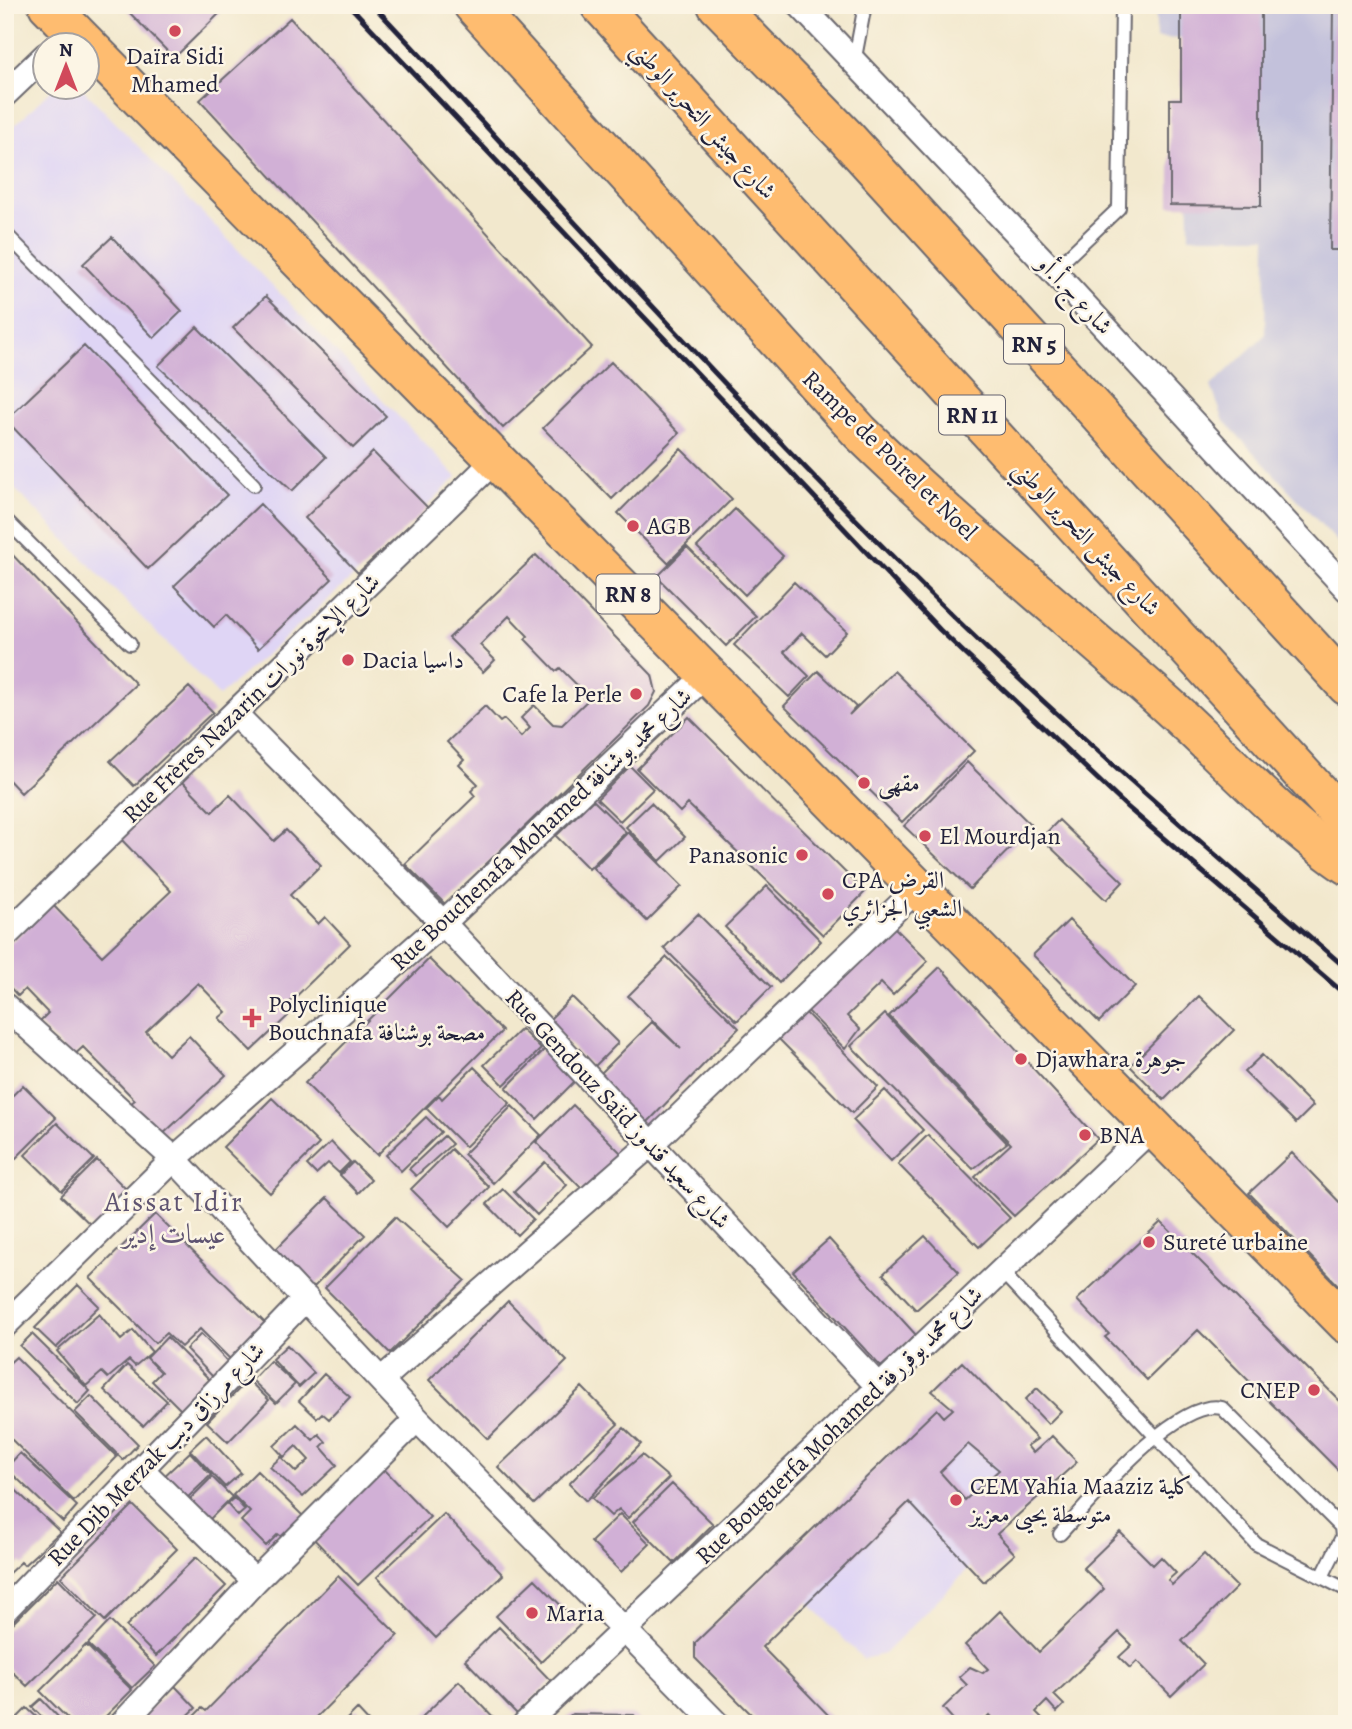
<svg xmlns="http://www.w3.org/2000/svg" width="1352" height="1729" font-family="Alegreya,Amiri,serif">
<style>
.built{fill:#dfd5f5}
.industrial{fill:#c3c1db}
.building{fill:#d1b0d6;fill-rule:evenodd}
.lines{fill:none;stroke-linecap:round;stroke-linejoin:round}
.lane-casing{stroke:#6b676e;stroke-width:16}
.street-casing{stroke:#6b676e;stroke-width:28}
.primary-casing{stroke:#6b676e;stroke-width:42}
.highway-casing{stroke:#6b676e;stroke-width:42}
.lane{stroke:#fff;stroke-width:12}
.street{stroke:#fff;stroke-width:24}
.primary{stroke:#febc70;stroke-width:38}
.highway{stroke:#febc70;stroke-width:38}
.rail{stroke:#22223b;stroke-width:5}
.poi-dot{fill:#d1495b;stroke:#fcf5e5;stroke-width:2.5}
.labels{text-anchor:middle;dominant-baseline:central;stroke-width:5;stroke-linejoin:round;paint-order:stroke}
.shield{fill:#fcf5e5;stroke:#63616e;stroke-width:2}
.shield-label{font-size:23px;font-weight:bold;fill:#22223b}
.poi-label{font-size:24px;fill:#22223b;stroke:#fcf5e5;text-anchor:start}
.street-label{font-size:24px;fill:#22223b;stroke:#fcf5e5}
.quarter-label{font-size:28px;letter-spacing:2px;fill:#5f5471;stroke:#fcf5e5}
</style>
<rect width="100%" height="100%" fill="#fcf5e5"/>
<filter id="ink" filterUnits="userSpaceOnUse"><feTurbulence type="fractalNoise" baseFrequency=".0143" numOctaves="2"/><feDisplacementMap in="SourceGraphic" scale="14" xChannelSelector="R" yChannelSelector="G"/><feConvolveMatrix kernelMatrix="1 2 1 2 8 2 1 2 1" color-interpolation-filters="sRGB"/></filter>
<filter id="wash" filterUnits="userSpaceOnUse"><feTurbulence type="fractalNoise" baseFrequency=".00686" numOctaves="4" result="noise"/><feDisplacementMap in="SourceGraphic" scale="28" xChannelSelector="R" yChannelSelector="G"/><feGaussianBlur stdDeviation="1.57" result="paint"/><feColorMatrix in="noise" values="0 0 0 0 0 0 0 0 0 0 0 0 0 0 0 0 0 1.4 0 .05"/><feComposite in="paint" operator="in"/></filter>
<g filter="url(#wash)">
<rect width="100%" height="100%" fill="#f2e8cd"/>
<!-- built -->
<path class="built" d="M53,88H82L457,477L358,573L219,696L5,479V135Z
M962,1362L1037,1439L1027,1446L1033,1452L1052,1436L1077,1462L998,1534L1015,1554L970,1567L884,1654L863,1659L808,1602L892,1518L861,1482L937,1409L944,1417L952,1410L932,1391Z"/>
<!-- industrial -->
<path class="industrial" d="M1156,5H1347V552L1224,421L1211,386L1265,335L1266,237H1189L1187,39L1156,38Z"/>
<g id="blocks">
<!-- building -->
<path class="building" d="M122,5H228L174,58Z
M1333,5H1347V250H1330Z
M1181,10H1261V206L1170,205V99H1181Z
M290,18L592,347L503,428L200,100Z
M112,237L182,311L154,338L83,264Z
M266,296L386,416L353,448L233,328Z
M197,327L326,457L292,491L158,366Z
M84,346L227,495L148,569L6,420Z
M611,362L679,433L612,499L543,428Z
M681,449L732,499L668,563L618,513Z
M373,452L428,508L358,573L305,518Z
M260,504L332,579L258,649L226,615L214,627L174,586Z
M735,509L783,556L745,595L697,547Z
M5,547L136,684L21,793L5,776Z
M687,547L756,616L726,646L657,577Z
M536,555L652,675L656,692L649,706L445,904L405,864L475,796L471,791L478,784L459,765L464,760L447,742L485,706L500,722L504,719L521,737L530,728L521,718L534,705L553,724L562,725L590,698L560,668L556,671L525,639L528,636L509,616L480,645L495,660L483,672L449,638Z
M794,582L847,632L825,655L802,633L784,652L809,676L789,697L734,645Z
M818,671L856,707L849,715L894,671L974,751L902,822L784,706Z
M189,687L213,712L134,786L110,761Z
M689,717L865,892L823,935L688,804L680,812L637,769Z
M967,762L1032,826L970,889L904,826Z
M630,766L653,789L620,821L597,799Z
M180,779L212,812L230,795L274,841L286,830L321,865L290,895L318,924L325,917L350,944L282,1010L288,1016L251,1051L219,1018L226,1012L198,983L146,1032L168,1055L189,1036L226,1075L161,1136L130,1104L135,1100L83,1047L71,1058L38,1023L48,1013L25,989L18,996L5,982V948L52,904L102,956L171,891L119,837Z
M593,800L626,832L589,869L556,836Z
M651,803L685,837L660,861L626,827Z
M1059,820L1123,882L1106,900L1041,838Z
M628,832L682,886L647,921L593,868Z
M767,886L821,941L779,983L725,927Z
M698,914L771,987L737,1021L664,948Z
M1069,920L1135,986L1099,1022L1033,955Z
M893,926L928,961L893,995L881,983L847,1016L860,1029L845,1049L804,1007Z
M667,957L739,1028L644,1126L596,1078L652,1022L681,1049L628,996Z
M429,959L502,1031L377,1155L305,1083Z
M940,967L1098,1139L1014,1216L975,1177L1011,1144L889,1016Z
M1199,996L1234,1030L1164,1100L1130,1066Z
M572,997L618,1043L593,1068L547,1022Z
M802,1009L878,1087L852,1113L774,1034Z
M885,1014L1007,1143L973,1169L851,1046Z
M521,1029L541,1049L504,1085L484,1065Z
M546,1048L577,1079L537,1119L506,1088Z
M1262,1055L1313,1106L1296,1123L1244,1072Z
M474,1067L510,1103L465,1147L426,1108L439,1095L442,1099Z
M23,1085L56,1118L5,1169V1103Z
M885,1090L923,1130L891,1161L853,1120Z
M272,1098L319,1144L270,1193L223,1147Z
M573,1105L623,1155L585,1192L536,1142Z
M512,1106L541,1135L493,1183L464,1154Z
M426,1117L441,1132L401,1171L386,1155Z
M57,1123L94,1159L62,1191L25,1155Z
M928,1135L1010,1218L979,1247L898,1164Z
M444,1136L452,1144L416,1176L409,1169Z
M331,1142L350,1162L339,1173L328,1163L316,1174L307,1165Z
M451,1149L489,1187L449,1227L411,1189Z
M1292,1153L1347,1210V1294L1249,1193Z
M97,1160L131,1194L95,1229L61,1196Z
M353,1162L371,1180L358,1193L340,1175Z
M545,1162L567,1185L537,1215L514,1192Z
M503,1189L533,1219L517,1235L487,1204Z
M327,1198L365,1235L311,1290L273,1252Z
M155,1214L270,1328L235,1364L200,1329L181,1347L166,1333L155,1343L90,1278Z
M395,1217L465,1280L390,1353L325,1288Z
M1161,1222L1347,1408V1479L1198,1330L1147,1380L1105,1337L1109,1334L1077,1300Z
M925,1236L959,1272L916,1310L883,1274Z
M829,1239L916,1335L881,1367L793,1271Z
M78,1285L99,1306L56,1348L35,1328Z
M508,1301L567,1361L488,1439L429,1380Z
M99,1314L121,1340L133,1330L152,1352L135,1366L129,1360L108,1378L102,1372L86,1386L57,1351Z
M32,1334L90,1391L78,1404L20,1346Z
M201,1334L229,1363L214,1378L186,1349Z
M167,1337L215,1385L185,1414L152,1381L161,1372L147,1358Z
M287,1345L314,1373L299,1387L272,1359Z
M16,1357L117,1457L74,1501L5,1433V1367Z
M270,1361L295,1384L276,1403L252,1380Z
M962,1362L1037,1439L1027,1446L1033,1453L1052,1436L1077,1462L997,1534L1015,1554L984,1582L909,1502L762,1647L837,1724H761L695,1658V1643L937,1409L944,1417L953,1409L932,1391ZM968,1444L999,1470L965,1500L940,1472Z
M127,1365L167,1401L143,1426L104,1390Z
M324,1374L350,1397L329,1419L322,1413L317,1418L299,1401Z
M248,1380L269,1400L228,1442L207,1422Z
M582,1387L618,1424L534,1504L498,1467Z
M1037,1388L1061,1411L1048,1424L1025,1400Z
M91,1396L138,1444L123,1460L75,1412Z
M297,1424L313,1440L319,1434L326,1442L321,1447L337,1465L303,1497L270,1467L281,1457L296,1472L309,1460L296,1446L284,1457L274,1446Z
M624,1428L641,1444L586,1501L569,1484Z
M206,1435L241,1473L225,1487L190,1450Z
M190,1452L211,1475L183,1502L161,1479Z
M20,1453L77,1506L63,1522L6,1468Z
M642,1455L669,1478L628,1518L619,1509L611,1516L592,1498Z
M383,1468L430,1517L358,1585L311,1536Z
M257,1471L303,1516L282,1537L278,1534L266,1546L241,1521L250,1512L233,1495Z
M212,1477L232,1497L206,1523L186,1503Z
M5,1480L60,1532L24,1565L21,1562L9,1573L5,1570V1542L9,1539L5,1535Z
M672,1484L713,1524L674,1563L633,1522Z
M234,1498L245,1510L238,1516L227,1504Z
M133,1505L177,1549L105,1621L61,1577Z
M444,1514L503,1575L436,1638L377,1577Z
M620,1514L650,1544L621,1572L591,1542Z
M1120,1532L1153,1565L1161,1557L1176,1573L1168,1580L1172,1585L1204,1554L1237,1587L1182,1641L1204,1664L1171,1696L1137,1661L1130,1668L1119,1657L1132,1645L1119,1632L1054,1695L1064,1705L1057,1712L1047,1701L1036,1712L1048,1724H997L989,1715L980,1724H957L943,1708L967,1685L959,1677L970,1667L983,1673L988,1669L965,1645L1000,1611L1039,1652L1104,1589L1083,1568Z
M196,1557L226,1586L156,1656L126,1626Z
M338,1576L398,1635L310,1724H186L202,1708L206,1711Z
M58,1578L97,1618L27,1686L5,1665V1631Z
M535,1579L580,1625L541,1662L496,1616Z
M110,1621L155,1666L132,1688L88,1644Z
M499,1627L551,1681L517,1714L465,1660Z
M86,1645L132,1690L98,1724H73L40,1691Z
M459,1681L500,1724H415Z
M175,1686L196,1708L179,1724L170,1718L165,1724H141L138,1721Z
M41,1699L65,1724H49L32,1707Z
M27,1708L44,1724L14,1721Z
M357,1709L371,1724H342Z
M572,1714L634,1715L642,1724H559Z"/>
</g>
</g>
<g filter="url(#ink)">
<use href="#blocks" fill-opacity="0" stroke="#6b676e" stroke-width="2"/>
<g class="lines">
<defs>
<path id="lane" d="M854,63L865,5
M5,233L254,485
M1053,271L1119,208L1122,5
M5,519L130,644
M1001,1271L1256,1544L1347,1590
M1060,1534C1090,1502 1177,1397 1222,1408L1341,1527L1342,1537L1322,1577"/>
<path id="street" d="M800,5L1053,271L1347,589
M5,94L46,55
M236,715L443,923L879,1387
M5,936L496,459
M5,1006L174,1159L417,1419L717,1724
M5,1325L174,1159L443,923L707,674
M382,1379L652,1143L918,888
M141,1469L255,1581
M5,1610L306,1298
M122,1724L255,1581L417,1419
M525,1724L1153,1127"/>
<path id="primary" d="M48,5L1347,1324
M473,5L860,432C957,527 1063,612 1165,703C1222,754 1284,823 1347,865"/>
<path id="highway" d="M600,5L1347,823
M717,5L844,135L1347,686"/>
</defs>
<!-- lane casing -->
<use href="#lane" class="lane-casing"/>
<!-- street casing -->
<use href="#street" class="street-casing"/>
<!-- primary casing -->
<use href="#primary" class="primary-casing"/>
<!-- highway casing -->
<use href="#highway" class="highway-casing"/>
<!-- lane -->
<use href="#lane" class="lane"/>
<!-- street -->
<use href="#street" class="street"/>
<!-- primary -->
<use href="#primary" class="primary"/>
<!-- highway -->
<use href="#highway" class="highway"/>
<!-- rail -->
<path class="rail" d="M349,5L940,630L1126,806L1347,996
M373,5C565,209 751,420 952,615C1079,738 1213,853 1347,969"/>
</g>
</g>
<!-- markers -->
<g class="poi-dot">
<circle cx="175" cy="31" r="7"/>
<circle cx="633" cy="526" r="7"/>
<circle cx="348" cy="660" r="7"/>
<circle cx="636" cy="694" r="7"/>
<circle cx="864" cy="783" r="7"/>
<circle cx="925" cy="836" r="7"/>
<circle cx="802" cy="855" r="7"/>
<circle cx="828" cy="894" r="7"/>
<path d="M248.5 1007.5h7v7h7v7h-7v7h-7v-7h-7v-7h7z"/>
<circle cx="1021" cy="1059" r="7"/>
<circle cx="1085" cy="1135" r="7"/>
<circle cx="1149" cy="1242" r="7"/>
<circle cx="1314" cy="1390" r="7"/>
<circle cx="956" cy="1500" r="7"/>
<circle cx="532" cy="1613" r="7"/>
</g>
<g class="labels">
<!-- shield labels -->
<g class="shield">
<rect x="1004" y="324.5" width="60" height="39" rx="5"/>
<rect x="939" y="395.5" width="66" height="39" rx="5"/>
<rect x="596.5" y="574.5" width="63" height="39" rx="5"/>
</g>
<g class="shield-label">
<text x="1034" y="344">RN 5</text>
<text x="972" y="415">RN 11</text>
<text x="628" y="594">RN 8</text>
</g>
<!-- poi labels -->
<g class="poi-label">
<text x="175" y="56" text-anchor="middle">Daïra Sidi<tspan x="175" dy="28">Mhamed</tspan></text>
<text x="647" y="526">AGB</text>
<text x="362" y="660">Dacia داسيا</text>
<text x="622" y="694" text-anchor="end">Cafe la Perle</text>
<text x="878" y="783">مقهى</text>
<text x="939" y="836">El Mourdjan</text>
<text x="788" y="855" text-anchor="end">Panasonic</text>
<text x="842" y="880">CPA القرض<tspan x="842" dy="28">الشعبي الجزائري</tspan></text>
<text x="268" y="1004">Polyclinique<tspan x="268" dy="28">Bouchnafa مصحة بوشنافة</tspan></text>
<text x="1035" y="1059">Djawhara جوهرة</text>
<text x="1099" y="1135">BNA</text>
<text x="1163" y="1242">Sureté urbaine</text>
<text x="1300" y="1390" text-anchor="end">CNEP</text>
<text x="970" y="1486">CEM Yahia Maaziz كلية<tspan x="970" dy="28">متوسطة يحيى معزيز</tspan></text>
<text x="546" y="1613">Maria</text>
</g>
<!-- street labels -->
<g class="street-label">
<text transform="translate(704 120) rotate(48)">شارع جيش التحرير الوطني</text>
<text transform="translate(1075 295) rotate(47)">شارع ج.أ.أو</text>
<text transform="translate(890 455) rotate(44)">Rampe de Poirel et Noel</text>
<text transform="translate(1087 538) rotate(47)">شارع جيش التحرير الوطني</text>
<text transform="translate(251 698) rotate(-44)">Rue Frères Nazarin شارع الإخوة نورات</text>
<text transform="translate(541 829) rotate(-43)">Rue Bouchenafa Mohamed شارع محمد بوشنافة</text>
<text transform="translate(618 1109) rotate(47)">Rue Gendouz Saïd شارع سعيد قندوز</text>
<text transform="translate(839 1425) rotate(-44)">Rue Bouguerfa Mohamed شارع محمد بوقررفة</text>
<text transform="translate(156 1454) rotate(-46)">Rue Dib Merzak شارع مرزاق ديب</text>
</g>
<!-- quarter labels -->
<g class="quarter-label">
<text x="174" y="1202">Aissat Idir<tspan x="174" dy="32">عيسات إدير</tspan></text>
</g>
</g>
<!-- margin -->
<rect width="1352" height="1729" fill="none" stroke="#fcf5e5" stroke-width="28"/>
<!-- north arrow -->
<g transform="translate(66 66)"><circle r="33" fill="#fcf5e5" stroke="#a5a1a1" stroke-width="2"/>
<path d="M0-5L12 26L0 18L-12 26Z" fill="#d1495b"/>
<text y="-10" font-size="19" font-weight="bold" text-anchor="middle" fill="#22223b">N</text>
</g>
</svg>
